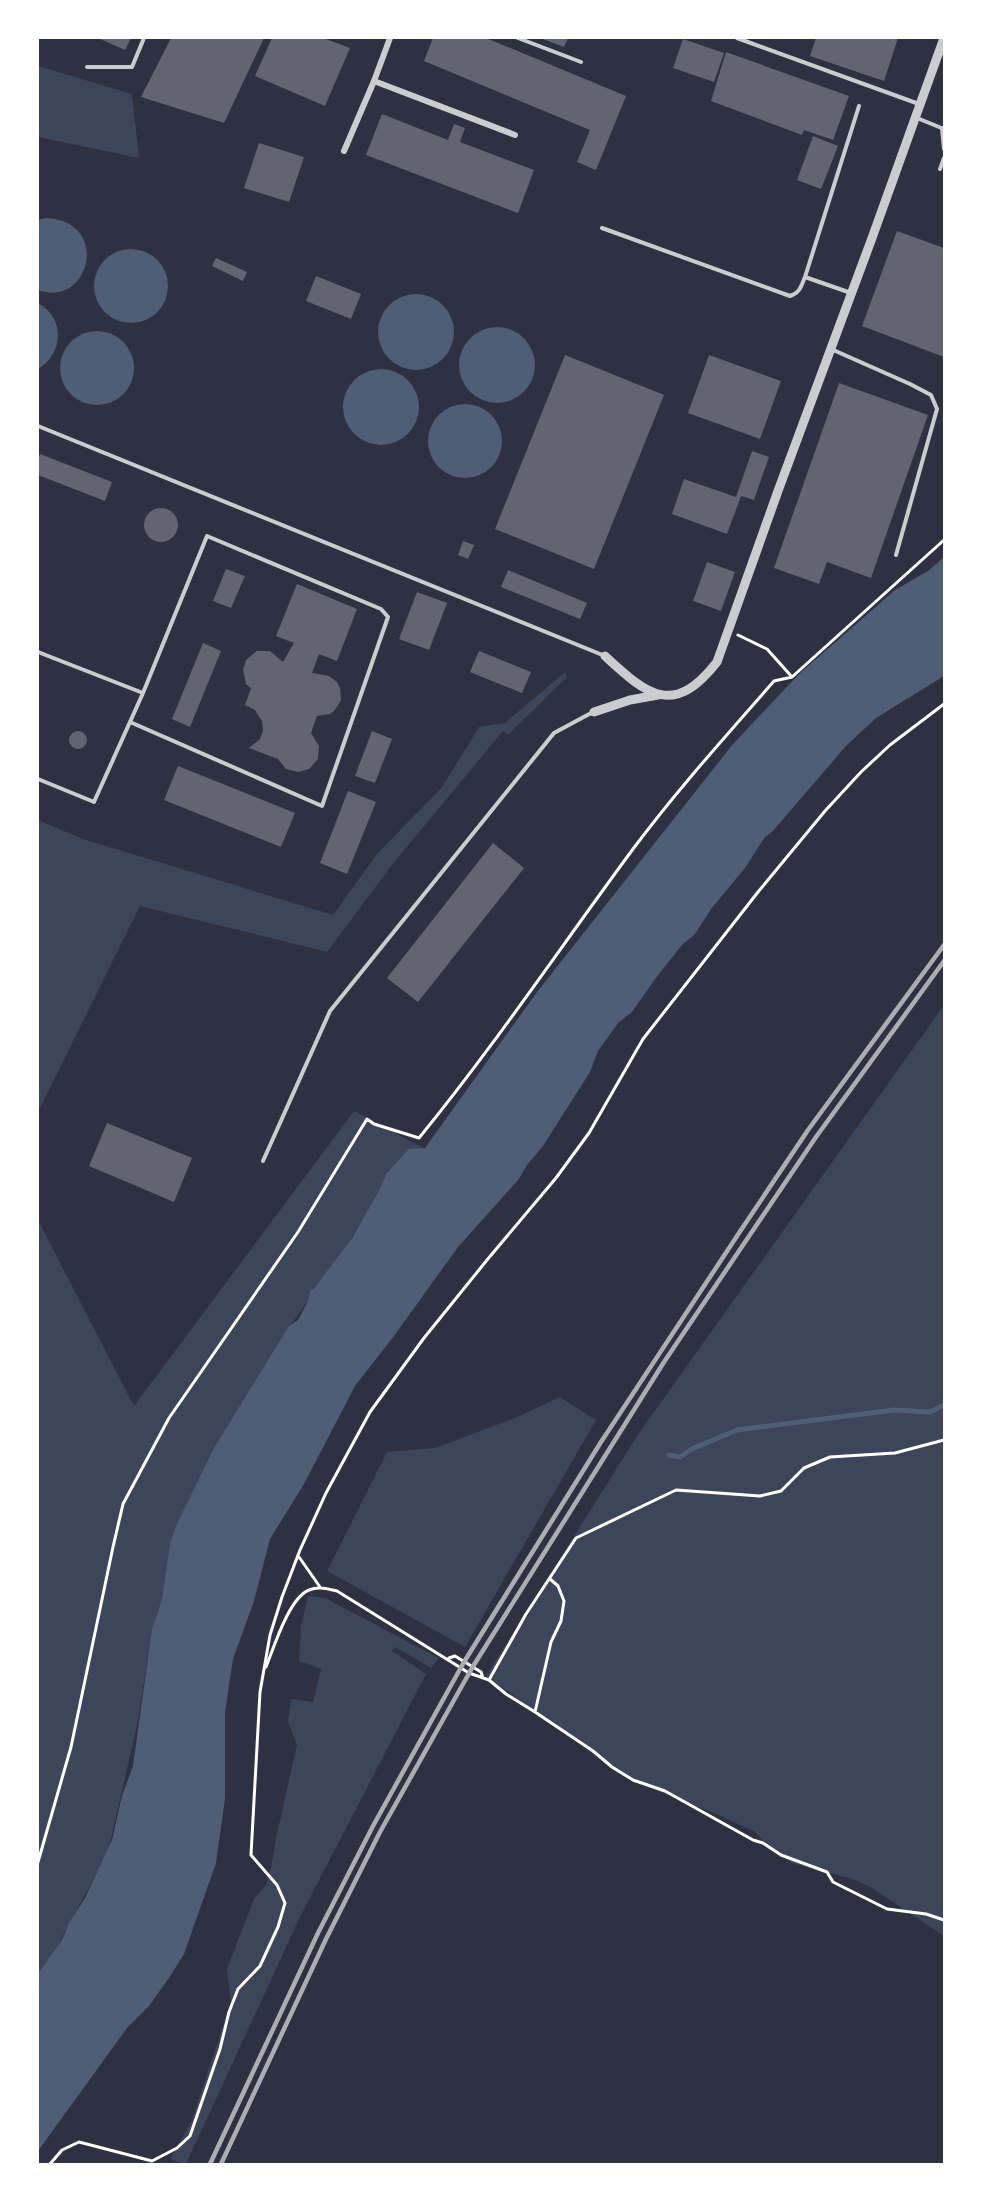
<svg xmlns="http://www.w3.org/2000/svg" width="982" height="2202" font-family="'Varela Round',sans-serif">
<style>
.green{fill:#3c4559}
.water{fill:#4f5d75}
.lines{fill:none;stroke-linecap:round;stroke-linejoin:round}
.stream{stroke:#4f5d75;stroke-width:5}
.building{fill:#626471}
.path{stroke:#fff;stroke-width:3}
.service{stroke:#caccd0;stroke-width:4}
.minor{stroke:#caccd0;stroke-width:6}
.tertiary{stroke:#caccd0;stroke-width:9}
.rail{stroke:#abadb3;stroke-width:4.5}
</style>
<rect width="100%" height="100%" fill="#2d3142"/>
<!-- green -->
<path class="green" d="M38,66L132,94L139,158L38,137Z
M565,672L567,677L508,735L503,731L395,861L327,952L140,906L38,1112V820L83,839L333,915L377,854L442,787L479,727L505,723Z
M944,1005V1936L872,1888L853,1879L792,1863L770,1848L755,1832L721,1816L629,1779L486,1676L639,1433Z
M354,1111L425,1149L379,1193L345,1248L283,1336L162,1599L152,1629L138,1721L108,1852L57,1947L38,1977V1220L134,1406Z
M560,1397L596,1420L465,1647L327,1571L387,1452L435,1448L517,1417Z
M308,1596L325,1598L439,1658L431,1668L395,1647L392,1651L426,1674L300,1917L186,2164H184L170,2159L191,2123L231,2002L227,1969L254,1899L266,1885L271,1868L276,1838L297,1745L288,1722L291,1699L313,1702L321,1669L299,1661L301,1626Z"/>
<!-- water -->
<path class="water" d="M45,218C112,220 90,309 38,290V220Z
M94 286a37 37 0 1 1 74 0a37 37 0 1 1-74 0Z
M378 332a38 38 0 1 1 76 0a38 38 0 1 1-76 0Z
M38,303C65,317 64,354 38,369Z
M459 365a38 38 0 1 1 76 0a38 38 0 1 1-76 0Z
M60 368a37 37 0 1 1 74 0a37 37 0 1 1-74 0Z
M343 407a38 38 0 1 1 76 0a38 38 0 1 1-76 0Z
M428 441a37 37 0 1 1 74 0a37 37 0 1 1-74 0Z
M944,557V676L876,718L846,746L772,832L765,837L745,868L711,909L695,934L682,945L655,979L632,1012L618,1023L598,1051L590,1072L543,1146L527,1165L519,1179L458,1247L394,1336L355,1386L304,1484L270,1539L254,1601L233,1659L225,1712V1799L216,1863L184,1954L169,1978L149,2006L127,2028L38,2151V1974L63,1938L69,1923L85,1898L112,1840L122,1796L133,1766L152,1629L162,1599L170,1544L176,1526L214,1448L289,1326L298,1320L308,1301L311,1289L313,1290L352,1238L380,1189L386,1174L409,1149L425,1148L537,992L733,744L799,674L895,590L928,571Z"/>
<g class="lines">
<!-- stream -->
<path class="stream" d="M669,1455L680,1457L692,1449L737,1430L894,1410L930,1412L944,1405"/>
</g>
<!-- building -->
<path class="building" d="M98,38H131L125,50Z
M171,38H264L224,123L141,97Z
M272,38H323L350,48L325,106L255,76Z
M433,38H486L626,96L596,170L577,162L590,130L424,61Z
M540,38H568L564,47Z
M816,38H898L884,81L810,56Z
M683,39L724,53L714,82L673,68Z
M726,52L849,96L833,140L804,130L802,135L711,101Z
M382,114L448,140L454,124L465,128L460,142L534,170L518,213L366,155Z
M813,136L838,146L821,189L797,180Z
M259,143L304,157L289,202L244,188Z
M897,231L944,248V357L862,326Z
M216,258L247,272L243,281L212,266Z
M316,276L361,294L351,319L306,301Z
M565,355L664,395L594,569L495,529Z
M709,355L781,381L760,439L688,413Z
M839,383L928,415L871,578L827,562L819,584L774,568Z
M752,451L769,457L754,500L741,496L727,534L672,514L684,479L736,497Z
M40,454L112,482L105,501L38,475V460Z
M144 525a17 17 0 1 1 34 0a17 17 0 1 1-34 0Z
M463,541L474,545L468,559L458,555Z
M707,562L735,572L721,611L693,601Z
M226,569L245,576L231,608L213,601Z
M508,570L587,603L580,619L501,587Z
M297,584L357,609L337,661L319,654L312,673L329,676L337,682L340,688L341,700L335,710L330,714L317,716L311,733L319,746L318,759L309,769L298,772L286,769L278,759L249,748L260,739L263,731L262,721L255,710L245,705L251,688L246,684L243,670L246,660L257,651H270L283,662L294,643L276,636Z
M417,592L447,603L429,650L399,639Z
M203,643L221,651L190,727L172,719Z
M479,651L531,672L522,693L470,672Z
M69 740a9 9 0 1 1 18 0a9 9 0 1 1-18 0Z
M372,731L392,739L375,783L355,776Z
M178,766L295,813L281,847L164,800Z
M348,791L376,802L347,874L320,863Z
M493,843L524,868L418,1002L387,978Z
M107,1123L192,1158L174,1202L89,1166Z"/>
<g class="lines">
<!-- path -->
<path class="path" d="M738,635L767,649L792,677
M299,1557L320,1587
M449,1658L455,1656L481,1672L483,1678
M266,1667C274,1647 289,1598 309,1590C319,1586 327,1589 337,1591L469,1673L489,1680L506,1694L535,1712L593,1751L612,1767L633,1780L665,1791L753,1840L763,1843L781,1855L827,1872L833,1882L887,1909L926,1914L944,1920
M489,1680L526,1614L576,1538L676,1490L760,1496L781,1491L804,1468L830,1457L895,1453L944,1440
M535,1712L551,1642L561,1621L564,1601L558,1586L550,1579
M38,1862L71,1747L113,1547L123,1504L169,1418L298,1232L367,1119L374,1124L419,1138C495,1045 562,945 633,849C677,790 726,736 774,681L792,677L944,540
M50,2164L62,2150L79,2142L152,2161L177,2148L190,2136L220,2049L229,2012L238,1989L260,1966L278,1927L285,1903L277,1885L251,1855L260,1692L270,1635L282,1597L300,1550L326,1493L370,1412L424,1338L487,1260L556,1178L589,1133L643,1039L758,892L825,811L861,772L890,745L944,704"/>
<!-- service -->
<path class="service" d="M518,38L581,62
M737,38L919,104
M87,67H132L144,38
M917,118L944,129
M942,128L944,149
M940,169L944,158
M602,228L790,296C800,293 801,286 805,277L851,293
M805,277L859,106
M831,349L910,384L931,395L937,409L896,555
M38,426L605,656
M38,652L143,693L94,802L38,779
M130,722L322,806L388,617L381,609L207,536L143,693
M263,1161L330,1011L554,733L593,712"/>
<!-- minor -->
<path class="minor" d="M374,81L515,135
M344,151L374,81L390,38"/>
<!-- tertiary -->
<path class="tertiary" d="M605,656C648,696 674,717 717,662L778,491L872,238L944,38
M594,712L630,700L658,695"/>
<!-- rail -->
<path class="rail" d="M210,2164L318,1933L373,1826L464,1662L601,1442L739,1233L808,1130L944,945
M221,2164L326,1939L380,1832L472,1668L664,1362L816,1137L944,961"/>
</g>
<!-- border -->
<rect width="982" height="2202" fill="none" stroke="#ffffff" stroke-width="78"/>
</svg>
